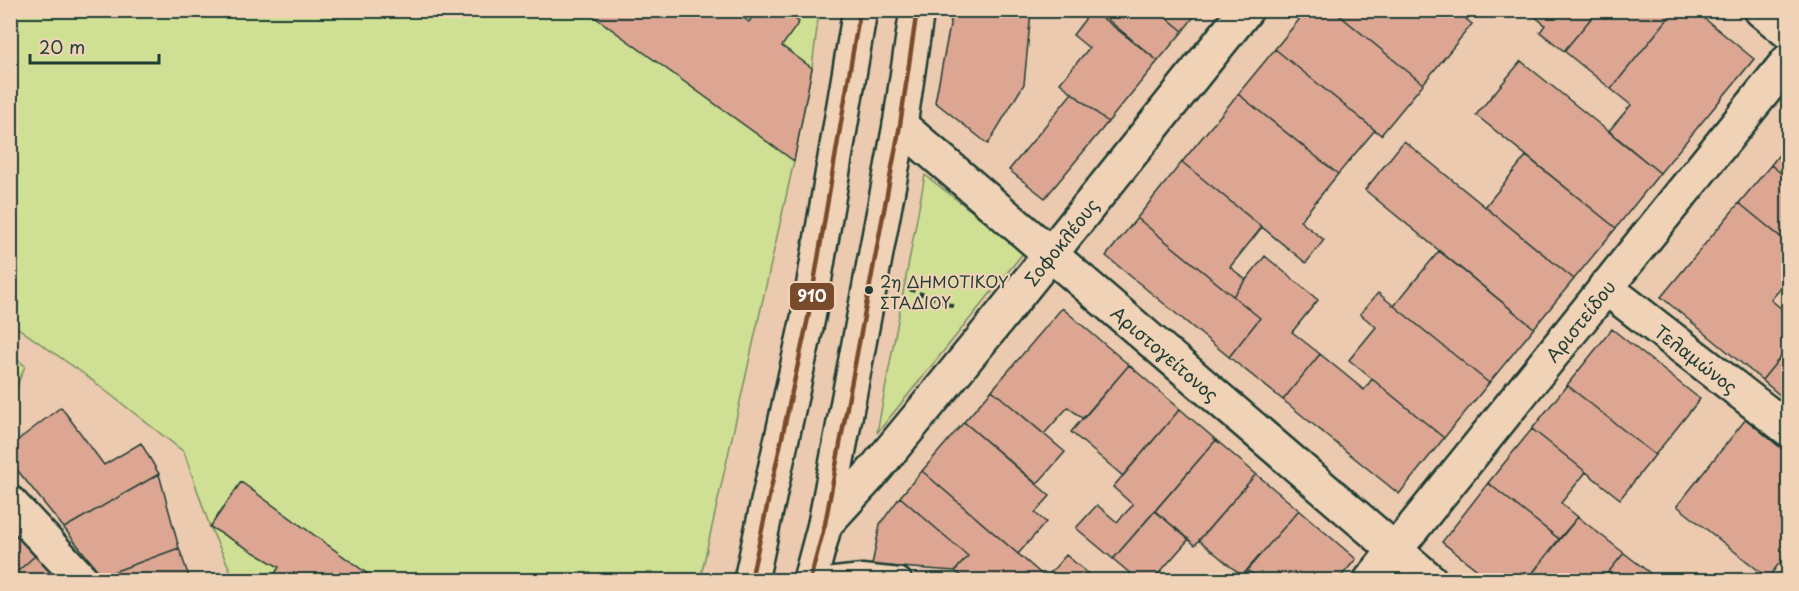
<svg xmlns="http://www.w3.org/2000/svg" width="1799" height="591" font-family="'Playpen Sans',sans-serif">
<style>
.green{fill:#cfdf93;stroke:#778e64;stroke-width:1.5}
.building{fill:#dca693;stroke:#1f3d34;stroke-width:1.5}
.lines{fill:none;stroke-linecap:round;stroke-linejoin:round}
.service-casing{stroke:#1f3d34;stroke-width:27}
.minor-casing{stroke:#1f3d34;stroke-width:38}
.tertiary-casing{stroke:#1f3d34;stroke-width:38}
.path{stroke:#1f3d34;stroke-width:4;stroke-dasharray:6 4.5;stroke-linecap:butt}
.service{stroke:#f0d3b6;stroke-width:22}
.minor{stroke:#f0d3b6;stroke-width:33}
.tertiary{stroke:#f0d3b6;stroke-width:33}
.bus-1-casing{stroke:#f0d3b6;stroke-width:9}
.bus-1{stroke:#7a4b2a;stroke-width:4.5}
.bus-dot{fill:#1f3d34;stroke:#f0d3b6;stroke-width:2}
.labels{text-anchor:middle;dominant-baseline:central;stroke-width:4.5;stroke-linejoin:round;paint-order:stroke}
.bus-label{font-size:16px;fill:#1f3d34;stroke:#f0d3b6;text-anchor:start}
.street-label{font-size:18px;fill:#1f3d34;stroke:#f0d3b6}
.line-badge{stroke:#f0d3b6;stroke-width:2}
.badge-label{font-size:16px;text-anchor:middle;font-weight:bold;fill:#fff}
</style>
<rect width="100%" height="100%" fill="#eccaaf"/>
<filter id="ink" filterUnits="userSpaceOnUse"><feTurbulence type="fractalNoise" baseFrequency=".0167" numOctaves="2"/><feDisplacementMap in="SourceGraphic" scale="12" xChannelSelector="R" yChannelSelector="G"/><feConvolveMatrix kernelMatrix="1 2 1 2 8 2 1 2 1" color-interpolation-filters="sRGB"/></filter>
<g filter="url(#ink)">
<!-- green -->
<path class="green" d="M11,11H819L812,68L794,161L700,580H235L210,527L184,452L84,374L11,323Z
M925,175L1024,252L877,433Z
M11,354L25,366L15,391L11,392Z"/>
<!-- building -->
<path class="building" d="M585,10H733L749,22L757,10H783L799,22L782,46L812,68L794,161Z
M953,10L1031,12L1024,84L988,144L935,102Z
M1092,10L1158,61L1108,122L1060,83L1089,48L1073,35Z
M1096,10H1157L1183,31L1158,61Z
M1157,10H1199L1183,31Z
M1307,10H1333L1423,84L1381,135L1275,49Z
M1333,10H1455L1472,24L1423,84Z
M1527,10H1598L1564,51L1540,32L1545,25Z
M1598,10H1675L1611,89L1564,51Z
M1675,10H1694L1754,59L1660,173L1609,131L1631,105L1611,89Z
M1275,49L1375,130L1338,174L1238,94Z
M1521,61L1660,173L1616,228L1476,115Z
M1072,93L1108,122L1045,198L1009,170Z
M1238,94L1338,174L1300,221L1324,240L1306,263L1182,162Z
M1404,141L1574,279L1534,328L1365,190Z
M1788,143V179L1771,165Z
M1526,156L1616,228L1574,279L1485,207Z
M1182,162L1262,227L1230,267L1246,280L1233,296L1137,218Z
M1771,165L1788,179V243L1739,203Z
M1739,203L1788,243V279L1771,300L1788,314V348L1762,380L1661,297Z
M1137,218L1260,318L1229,357L1106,256Z
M1439,251L1534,328L1489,383L1394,306Z
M1265,256L1318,300L1292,332L1320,354L1283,400L1229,357L1260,318L1233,296Z
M1378,293L1489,383L1444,438L1349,360L1376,327L1360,314Z
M1062,308L1129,365L1083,419L1068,407L1044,434L992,390Z
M1612,329L1700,399L1655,455L1567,385Z
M1788,348V402L1762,380Z
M1320,354L1364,390L1372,379L1444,438L1399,494L1283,400Z
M1129,365L1180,409L1123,476L1071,432Z
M1567,385L1655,455L1620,499L1532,429Z
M992,390L1065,452L1037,484L964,422Z
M61,407L104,465L141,443L159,474L64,528L10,461V446Z
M1180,409L1216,440L1113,559L1076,528L1097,505L1117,522L1133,505L1113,487Z
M1746,419L1788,454V552L1768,578L1677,506Z
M964,422L1050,496L1035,513L1046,522L1018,554L922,471Z
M1532,429L1586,472L1561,503L1578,517L1559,539L1488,483Z
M1216,440L1256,474L1195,545L1155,511Z
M922,471L1046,578L1066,555L1096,580H966L955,571L968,556L900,497Z
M159,474L179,548L102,576L64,528Z
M1256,474L1299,510L1242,576L1199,540Z
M241,482L376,580H271L279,567L210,527Z
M1488,483L1559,539L1527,580H1490L1442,542Z
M900,497L968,556L955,571L872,565L880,524Z
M1299,510L1356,559L1338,580H1260L1247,570Z
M1155,511L1189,539L1153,580H1138L1113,559Z
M1578,517L1624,553L1602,580H1527Z
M18,533L36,555L10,578V539Z
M179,548L190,580H105L102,576Z
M1624,553L1659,580H1602Z
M36,555L58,580H10V578Z"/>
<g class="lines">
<defs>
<path id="service" d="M825,580L862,576L900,580"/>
<g id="minor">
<path d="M1761,10L1788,32"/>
<path id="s1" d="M900,125L1430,580"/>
<path id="s2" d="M1605,287L1788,429"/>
<path d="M10,503L82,580"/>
<path id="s3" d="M825,524L872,473L992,327L1246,10"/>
<path id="s4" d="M1371,580L1788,61"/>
</g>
<path id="tertiary" d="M751,580L808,318L860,10
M810,580L825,524L900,125L917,10"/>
</defs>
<!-- service casing -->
<use href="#service" class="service-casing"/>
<!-- minor casing -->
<use href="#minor" class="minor-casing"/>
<!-- tertiary casing -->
<use href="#tertiary" class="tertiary-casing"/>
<!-- path -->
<path class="path" d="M909,289L958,308"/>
<!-- service -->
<use href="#service" class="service"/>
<!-- minor -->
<use href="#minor" class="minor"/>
<!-- tertiary -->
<use href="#tertiary" class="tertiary"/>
<defs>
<path id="bus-1" d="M751,580L808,318L860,10
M810,580L825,524L900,125L917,10"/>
</defs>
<!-- bus-1 casing -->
<use href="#bus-1" class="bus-1-casing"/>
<!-- bus-1 -->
<use href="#bus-1" class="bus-1"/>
</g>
</g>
<!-- markers -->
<circle class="bus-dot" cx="869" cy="290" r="5"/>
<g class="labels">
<!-- bus labels -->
<g class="bus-label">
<text x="880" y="281">2η ΔΗΜΟΤΙΚΟΥ<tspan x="880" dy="21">ΣΤΑΔΙΟΥ</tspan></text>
</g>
<!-- street labels -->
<g class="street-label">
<text stroke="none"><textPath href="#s3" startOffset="368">Σοφοκλέους</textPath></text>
<text stroke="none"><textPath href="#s4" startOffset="333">Αριστείδου</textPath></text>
<text stroke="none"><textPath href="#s1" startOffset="350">Αριστογείτονος</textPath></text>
<text stroke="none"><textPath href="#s2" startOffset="116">Τελαμώνος</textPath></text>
</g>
</g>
<rect class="line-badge" x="789" y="282" width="46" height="29" rx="6" fill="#7a4b2a"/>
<g class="badge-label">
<text x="812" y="302">910</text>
</g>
<!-- margin -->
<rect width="1799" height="591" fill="none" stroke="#f0d3b6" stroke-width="36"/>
<rect x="18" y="18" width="1763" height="555" fill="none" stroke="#1f3d34" stroke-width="2" filter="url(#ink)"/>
<!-- scale -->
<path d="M30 54v9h129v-9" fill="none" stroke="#1f3d34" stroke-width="3"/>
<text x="39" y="54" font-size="18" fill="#1f3d34" stroke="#f0d3b6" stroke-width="4.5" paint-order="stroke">20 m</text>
</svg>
